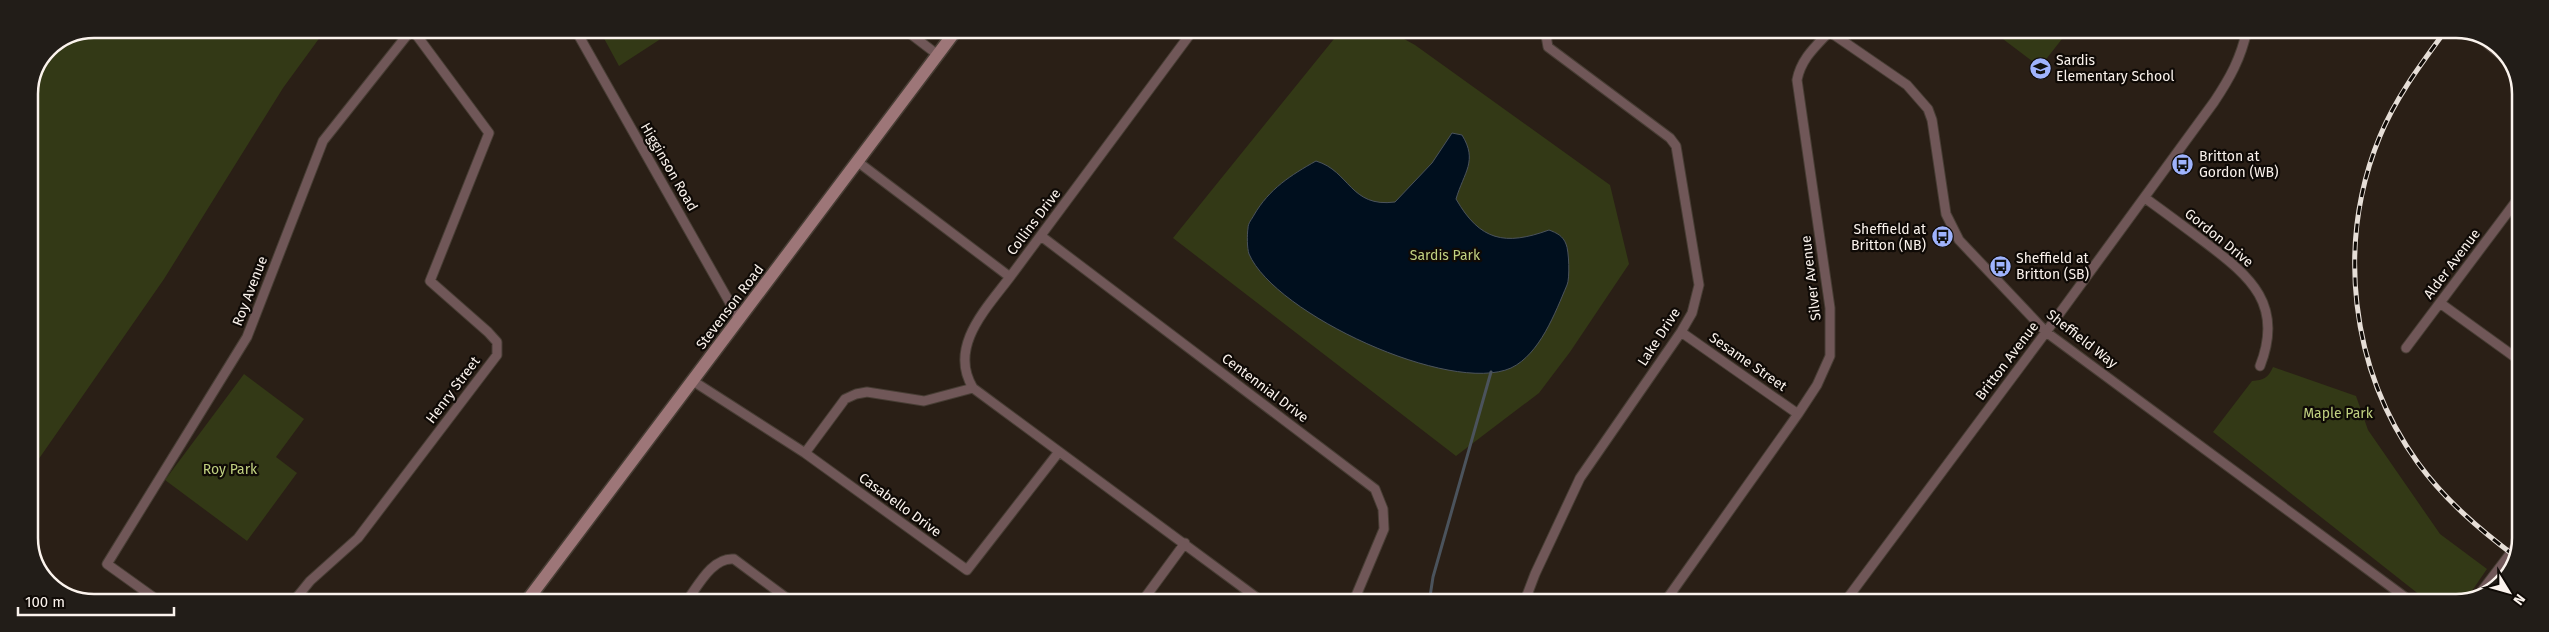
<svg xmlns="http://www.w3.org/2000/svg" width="2549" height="632" font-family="'Fira Sans',sans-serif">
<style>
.green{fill:#333916}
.water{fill:#000f1e;stroke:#4b535c}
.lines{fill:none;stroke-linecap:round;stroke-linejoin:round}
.stream{stroke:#4b535c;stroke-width:3}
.street-casing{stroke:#473d34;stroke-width:11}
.secondary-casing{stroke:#473d34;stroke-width:15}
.street{stroke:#705758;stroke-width:9}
.secondary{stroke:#9d7678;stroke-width:12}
.rail-casing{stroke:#e6ded7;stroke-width:5}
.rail{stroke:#0f0a06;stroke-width:3;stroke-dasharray:9;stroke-linecap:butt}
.labels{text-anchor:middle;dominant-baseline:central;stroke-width:4.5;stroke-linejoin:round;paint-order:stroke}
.poi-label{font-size:14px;fill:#fbf3ed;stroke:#0f0a06;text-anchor:start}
.street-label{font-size:14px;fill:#fbf3ed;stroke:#0f0a06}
.park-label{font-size:14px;fill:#c1d181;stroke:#0f0a06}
.rim{fill:none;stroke:#fbf3ed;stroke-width:2.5}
</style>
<rect width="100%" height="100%" fill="#2a1f16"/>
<!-- green -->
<path class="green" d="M93,29H326L283,88L164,279L29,473V93L48,47Z
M604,29H676L619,66L600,31Z
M1342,29H1386L1415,45L1610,185L1629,264L1570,352L1539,393L1456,456L1173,238Z
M1991,30H2069L2040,67Z
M2273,367L2356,396L2368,430L2440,534L2487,569C2465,600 2470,603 2430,603L2213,432L2252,381C2264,380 2268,378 2273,367Z
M244,374L304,419L276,457L297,473L247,541L165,480Z"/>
<!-- water -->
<path class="water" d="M1452,133L1462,135C1478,161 1464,172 1456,199C1480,241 1505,246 1549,230C1557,233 1563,236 1566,244C1569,250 1570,279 1567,285C1555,313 1540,354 1511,368C1450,395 1275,314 1249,254C1247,248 1247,235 1248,228C1248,223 1252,219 1254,215C1269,189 1291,175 1316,161C1350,171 1350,208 1395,202L1432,163Z"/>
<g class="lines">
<!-- stream -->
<path class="stream" d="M1429,603L1433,577L1491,372"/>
<defs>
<path id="street" d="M575,29L739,319
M904,29L938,55
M1827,30L1907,85L1928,109L1932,120L1946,214L1959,240L2046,332L2413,603
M858,162L1010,277L1194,29
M2145,198C2166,213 2186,228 2206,243C2251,277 2284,305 2260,366
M1041,236L1375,489L1383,509L1384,529L1353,603
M1010,277C986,309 948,347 973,388L1264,603
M2440,303L2519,360
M1681,332L1798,414
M2406,348L2520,196
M693,381L805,453L967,570L1058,453
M805,453L845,399L856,394L867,392L924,401L973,388
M2478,596L2519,542
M160,602L107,564L247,337L323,141L412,29
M293,602L310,581L358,538L497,355V342L488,332L430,281L489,133L412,29
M686,602C698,586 712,557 734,559L792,602
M1141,603L1185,543
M1524,603L1535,574L1580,478L1681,332L1692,313L1699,285L1676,146L1670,138L1548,47L1545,30
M1664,603L1798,414L1817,385L1830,356V308L1797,80C1801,59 1815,47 1830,31
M1844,603L2046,332L2214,102C2230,78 2241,58 2247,30"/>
<path id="secondary" d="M2486,40L2507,57
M526,602L957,29"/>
</defs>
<!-- street casing -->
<use href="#street" class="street-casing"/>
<!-- secondary casing -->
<use href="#secondary" class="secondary-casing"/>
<!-- street -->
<use href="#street" class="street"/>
<!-- secondary -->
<use href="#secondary" class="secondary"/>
<defs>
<path id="rail" d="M2446,30C2421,64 2396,97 2380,136C2336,243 2350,369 2418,463C2445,500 2479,529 2516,557"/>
</defs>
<!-- rail casing -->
<use href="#rail" class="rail-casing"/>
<!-- rail -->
<use href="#rail" class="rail"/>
</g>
<!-- icons -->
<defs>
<symbol id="school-disc" viewBox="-11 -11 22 22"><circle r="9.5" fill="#9fb3fd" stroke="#0f0a06"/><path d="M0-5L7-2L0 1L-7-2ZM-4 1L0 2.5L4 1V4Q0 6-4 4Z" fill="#111"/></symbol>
<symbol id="bus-disc" viewBox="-11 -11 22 22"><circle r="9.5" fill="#9fb3fd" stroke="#0f0a06"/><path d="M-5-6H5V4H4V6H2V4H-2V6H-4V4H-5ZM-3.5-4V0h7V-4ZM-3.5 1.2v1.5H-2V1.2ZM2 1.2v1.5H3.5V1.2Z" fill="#111"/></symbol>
</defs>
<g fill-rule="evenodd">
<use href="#school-disc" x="2028" y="56" width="25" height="25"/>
<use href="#bus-disc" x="2170" y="152" width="25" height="25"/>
<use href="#bus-disc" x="1930" y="224" width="25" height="25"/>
<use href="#bus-disc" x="1988" y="254" width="25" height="25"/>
</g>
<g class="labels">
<!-- poi labels -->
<g class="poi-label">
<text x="2056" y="60">Sardis<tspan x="2056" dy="16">Elementary School</tspan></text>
<text x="2199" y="156">Britton at<tspan x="2199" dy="16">Gordon (WB)</tspan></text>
<text x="1926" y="229" text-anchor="end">Sheffield at<tspan x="1926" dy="16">Britton (NB)</tspan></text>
<text x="2016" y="258">Sheffield at<tspan x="2016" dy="16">Britton (SB)</tspan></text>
</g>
<!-- street labels -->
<g class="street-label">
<text transform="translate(669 167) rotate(60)">Higginson Road</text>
<text transform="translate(1034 222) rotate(-53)">Collins Drive</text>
<text transform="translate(2219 238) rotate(39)">Gordon Drive</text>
<text transform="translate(2452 264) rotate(-53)">Alder Avenue</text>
<text transform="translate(1811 278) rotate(-97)">Silver Avenue</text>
<text transform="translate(250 291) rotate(-69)">Roy Avenue</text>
<text transform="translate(730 307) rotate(-53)">Stevenson Road</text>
<text transform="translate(1659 337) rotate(-57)">Lake Drive</text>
<text transform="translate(2082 339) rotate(38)">Sheffield Way</text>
<text transform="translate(2007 361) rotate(-53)">Britton Avenue</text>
<text transform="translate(1748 362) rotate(35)">Sesame Street</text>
<text transform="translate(1265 388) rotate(37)">Centennial Drive</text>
<text transform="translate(453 390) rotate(-53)">Henry Street</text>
<text transform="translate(900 505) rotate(36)">Casabello Drive</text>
</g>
<!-- park labels -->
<g class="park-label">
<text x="1445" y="255">Sardis Park</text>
<text x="2338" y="413">Maple Park</text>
<text x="230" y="469">Roy Park</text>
</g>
</g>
<!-- crop -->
<path d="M0 0H2549V632H0ZM94 38H2456A56 56 0 0 1 2512 94V538A56 56 0 0 1 2456 594H94A56 56 0 0 1 38 538V94A56 56 0 0 1 94 38Z" fill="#221d18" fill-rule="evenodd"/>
<path class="rim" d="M94 38H2456A56 56 0 0 1 2512 94V538A56 56 0 0 1 2456 594H94A56 56 0 0 1 38 538V94A56 56 0 0 1 94 38Z"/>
<!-- north arrow -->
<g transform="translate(2509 592) rotate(127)" stroke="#0f0a06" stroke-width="4" paint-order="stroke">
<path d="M0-4L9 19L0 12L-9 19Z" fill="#fbf3ed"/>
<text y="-8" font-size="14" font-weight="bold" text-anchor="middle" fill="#fbf3ed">N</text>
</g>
<!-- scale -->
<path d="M18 607v8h156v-8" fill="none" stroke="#fbf3ed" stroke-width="2.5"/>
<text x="25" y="607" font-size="15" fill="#fbf3ed" stroke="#0f0a06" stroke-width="4" paint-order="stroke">100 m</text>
</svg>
